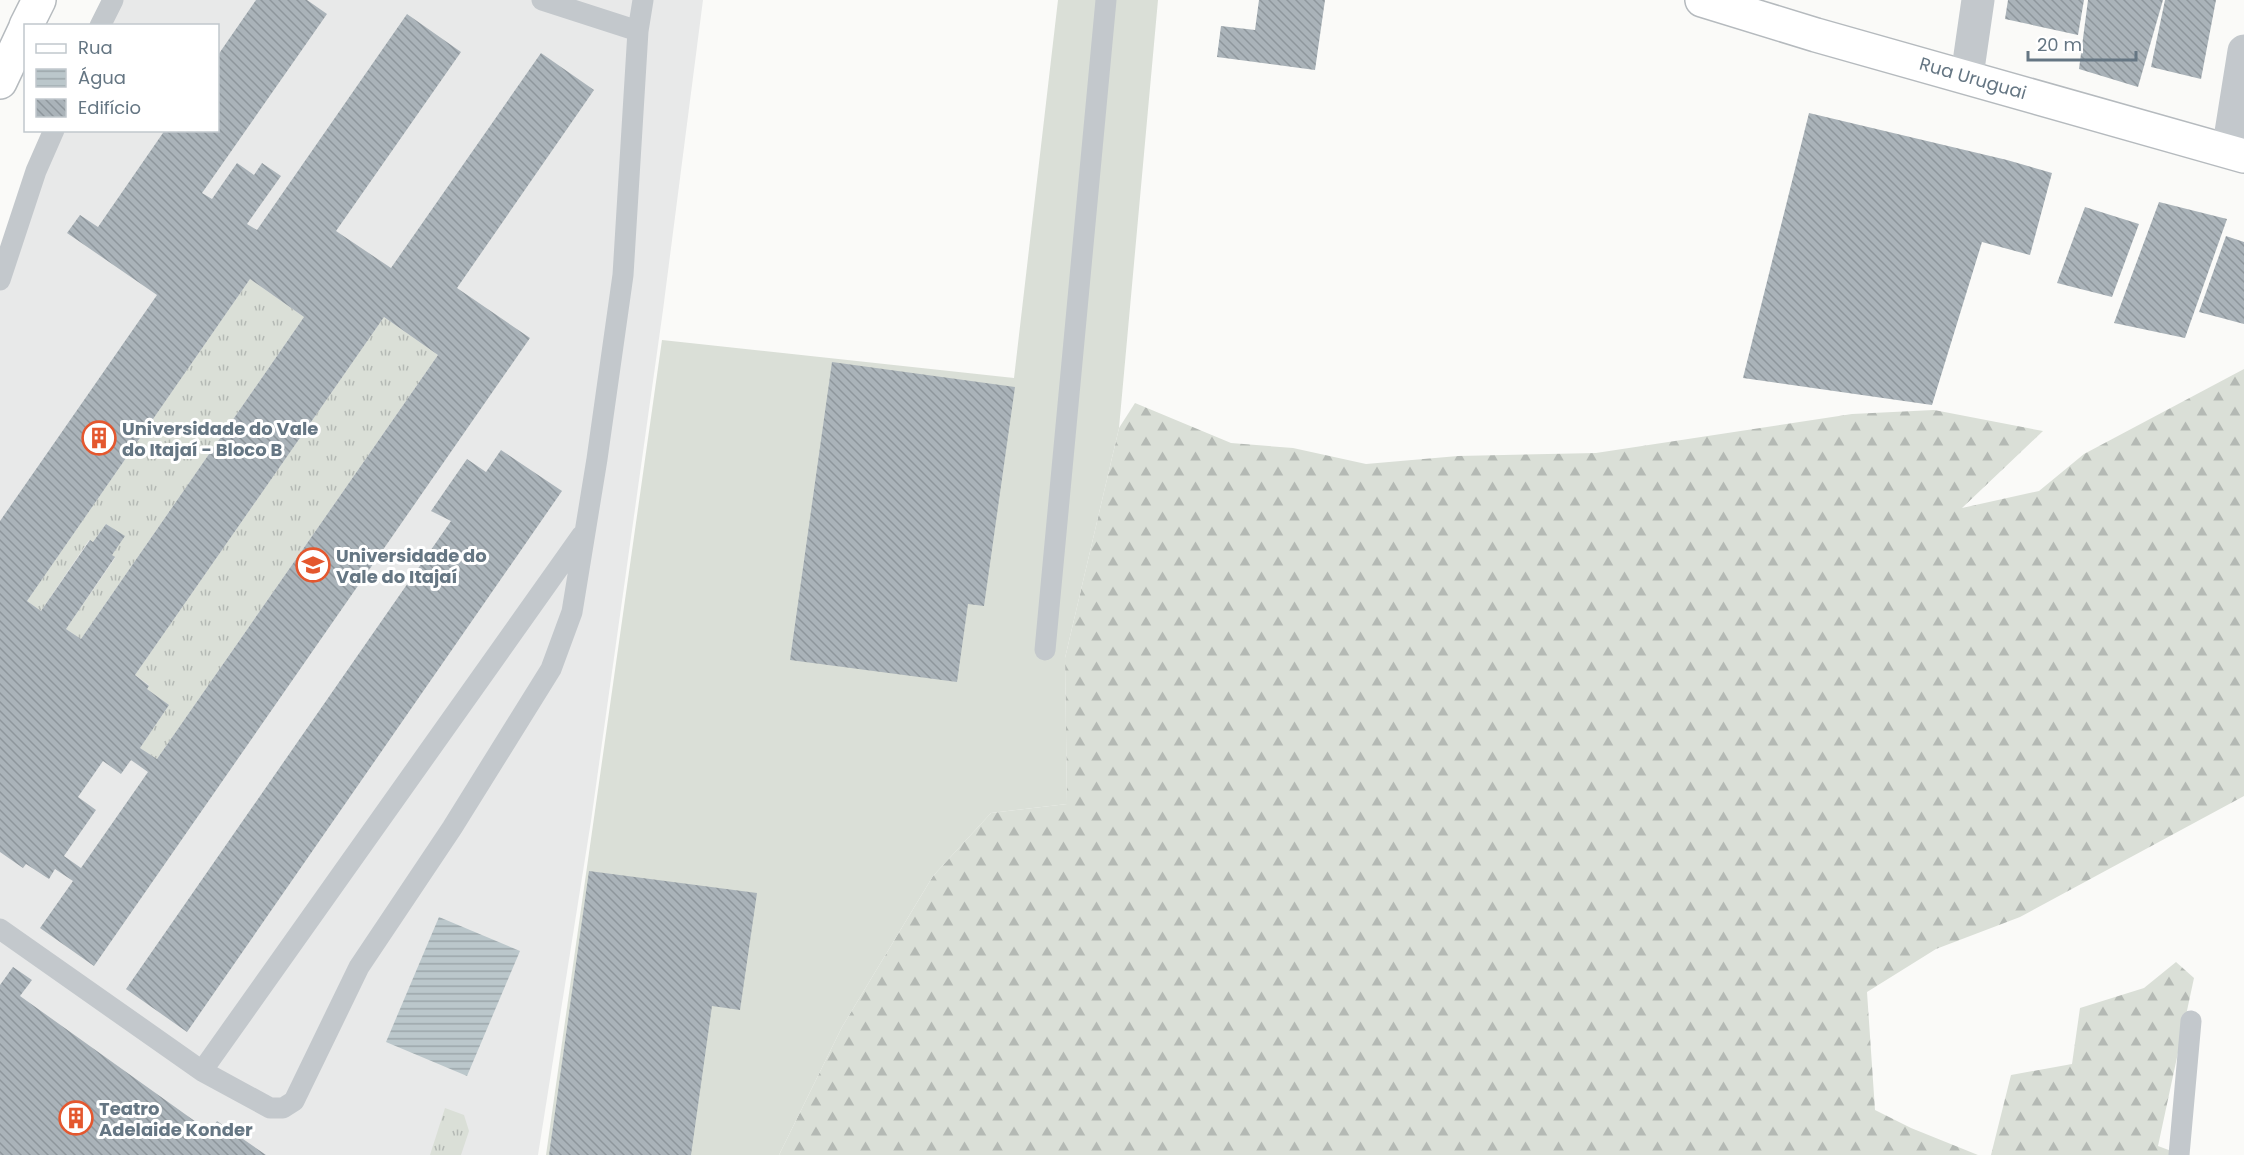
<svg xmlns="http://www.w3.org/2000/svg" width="2244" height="1155" font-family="Poppins,sans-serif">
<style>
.built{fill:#e8e9e9}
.grass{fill:url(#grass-tufts)}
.forest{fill:url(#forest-firs)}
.pitch{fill:#dadfd7}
.water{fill:url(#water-rules)}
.building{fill:url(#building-back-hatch);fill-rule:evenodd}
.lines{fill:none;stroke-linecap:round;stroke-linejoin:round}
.primary-casing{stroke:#b5babe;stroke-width:36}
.lane{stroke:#c3c8cc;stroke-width:21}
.street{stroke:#c3c8cc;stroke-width:33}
.primary{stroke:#fff;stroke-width:33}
.labels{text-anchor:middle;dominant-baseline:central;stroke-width:6;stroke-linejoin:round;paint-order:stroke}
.street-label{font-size:18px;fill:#657683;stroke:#fff}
.poi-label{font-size:18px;font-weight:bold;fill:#657683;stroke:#fff;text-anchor:start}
</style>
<defs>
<pattern id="grass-tufts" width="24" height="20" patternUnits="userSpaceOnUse" patternTransform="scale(1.5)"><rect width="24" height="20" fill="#dadfd7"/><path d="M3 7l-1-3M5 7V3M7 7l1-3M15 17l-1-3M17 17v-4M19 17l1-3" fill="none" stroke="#b4b9b4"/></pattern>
<pattern id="forest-firs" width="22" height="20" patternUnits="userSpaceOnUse" patternTransform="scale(1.5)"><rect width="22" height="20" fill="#dadfd7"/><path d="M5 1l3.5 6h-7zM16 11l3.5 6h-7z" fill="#b4b9b4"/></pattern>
<pattern id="water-rules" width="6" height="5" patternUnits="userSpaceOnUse" patternTransform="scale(1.5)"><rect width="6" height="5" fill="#bbc7cb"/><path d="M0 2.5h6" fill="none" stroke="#9ca6aa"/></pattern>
<pattern id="building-back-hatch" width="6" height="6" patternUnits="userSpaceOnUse" patternTransform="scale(1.5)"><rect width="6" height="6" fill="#aab3b9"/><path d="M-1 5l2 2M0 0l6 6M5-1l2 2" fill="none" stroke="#8e969c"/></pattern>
</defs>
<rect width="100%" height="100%" fill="#fafaf8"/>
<!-- built -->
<path class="built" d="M111,0H703L663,310L591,821L538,1155H0V262L48,131L218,130V26L99,25Z"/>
<!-- grass -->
<path class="grass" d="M250,279L304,317L81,639L66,629L115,558L112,555L124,536L106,524L93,542L89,540L41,611L27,601Z
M384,317L438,355L157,759L140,748L169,705L147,689L149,685L135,675Z
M445,1108L464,1115L469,1131L461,1155H430Z"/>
<!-- forest -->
<path class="forest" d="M2244,369V796L2020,917L1936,949L1867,992L1875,1110L1911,1128L1978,1155H779L842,1027L933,876L991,813L1067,804L1065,658L1119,428L1135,403L1231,443L1293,448L1366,464L1458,456L1596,453L1852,414L1934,410L2043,431L1962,508L2039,491L2084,454Z
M2176,962L2194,978L2158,1146L2182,1155H1991L2011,1075L2072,1064L2080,1008L2144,988Z"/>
<!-- pitch -->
<path class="pitch" d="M1058,0H1158L1119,428L1065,658L1067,804L991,813L933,876L842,1027L779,1155H546L662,340L1014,378Z"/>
<!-- water -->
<path class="water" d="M439,917L520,951L467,1076L386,1042Z"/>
<!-- building -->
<path class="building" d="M256,0H307L327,14L202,193L212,199L237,163L254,175L262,163L281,176L247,224L257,230L407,14L461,52L336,231L391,268L541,53L594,90L457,288L530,338L94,966L40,928L73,881L55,869L49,879L26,864L23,868L0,852V521L157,295L67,233L80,215L98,227L165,130H218V55ZM250,279L304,317L81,639L66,629L115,557L112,555L125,536L106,524L93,542L90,540L41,611L27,601ZM384,317L438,355L157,759L140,748L169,705L147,689L149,686L135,675ZM131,760L148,772L81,868L64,856L96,810L78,797L103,761L121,774Z
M1259,0H1325L1315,70L1217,57L1221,26L1255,30Z
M2008,0H2084L2078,35L2005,19Z
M2088,0H2163L2138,87L2079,69Z
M2165,0H2216L2201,79L2151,67Z
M1809,113L2007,160L2052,173L2030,255L1982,242L1932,405L1743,378Z
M2159,202L2227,219L2185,338L2114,323Z
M2085,207L2139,224L2112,297L2057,283Z
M2226,236L2244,242V324L2199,312Z
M832,362L1015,387L984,606L968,604L957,682L790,660Z
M501,450L562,491L187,1032L126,989L451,521L431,511L467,459L486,472Z
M589,871L757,893L740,1010L712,1006L691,1155H549Z
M13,967L32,980L20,996L210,1132L217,1121L266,1155H0V985Z"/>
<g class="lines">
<defs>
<path id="primary" d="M1702,0L1816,35L2244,156
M26,26L39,0
M0,82L26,27"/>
</defs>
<!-- primary casing -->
<use href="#primary" class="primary-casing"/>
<!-- lane -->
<path class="lane" d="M542,0L638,31
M100,26L113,0
M0,280L36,171L54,130
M1045,650L1106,0
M0,929L202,1071L270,1108H283L294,1101L359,967L452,828L551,669L572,612L597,459L623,275L638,31L643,0
M202,1071L582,535
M2179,1155L2191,1021"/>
<!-- street -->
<path class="street" d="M1967,76L1978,0
M2228,151L2244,51"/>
<!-- primary -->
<use href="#primary" class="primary"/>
</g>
<!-- icons -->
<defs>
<symbol id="building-ring" viewBox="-11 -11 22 22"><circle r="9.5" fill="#fff" stroke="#e4572e" stroke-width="1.5"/><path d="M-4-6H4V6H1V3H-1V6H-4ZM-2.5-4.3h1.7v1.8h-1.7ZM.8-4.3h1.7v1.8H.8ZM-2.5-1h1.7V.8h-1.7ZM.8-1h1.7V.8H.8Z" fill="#e4572e"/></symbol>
<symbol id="university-ring" viewBox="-11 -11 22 22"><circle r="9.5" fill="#fff" stroke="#e4572e" stroke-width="1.5"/><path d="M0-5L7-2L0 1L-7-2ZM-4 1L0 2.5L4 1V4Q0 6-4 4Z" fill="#e4572e"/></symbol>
</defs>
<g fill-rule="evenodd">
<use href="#building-ring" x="80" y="419" width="38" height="38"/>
<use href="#university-ring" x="294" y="546" width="38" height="38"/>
<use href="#building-ring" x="57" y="1099" width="38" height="38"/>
</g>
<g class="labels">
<!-- street labels -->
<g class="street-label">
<text transform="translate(1973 78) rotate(16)">Rua Uruguai</text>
</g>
<!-- poi labels -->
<g class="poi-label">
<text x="122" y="428">Universidade do Vale<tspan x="122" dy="21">do Itajaí - Bloco B</tspan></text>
<text x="336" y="555">Universidade do<tspan x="336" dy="21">Vale do Itajaí</tspan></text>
<text x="99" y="1108">Teatro<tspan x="99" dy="21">Adelaide Konder</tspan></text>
</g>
</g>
<!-- legend -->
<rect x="24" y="24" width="195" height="108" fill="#ffffff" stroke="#c1c8cd" stroke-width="1.5"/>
<rect x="36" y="44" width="30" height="9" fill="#ffffff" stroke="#c1c8cd" stroke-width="1.5"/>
<text x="78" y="54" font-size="18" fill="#657683">Rua</text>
<rect x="36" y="69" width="30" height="18" fill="url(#water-rules)" stroke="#c1c8cd" stroke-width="1.5"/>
<text x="78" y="84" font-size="18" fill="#657683">Água</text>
<rect x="36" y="99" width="30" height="18" fill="url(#building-back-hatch)" stroke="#c1c8cd" stroke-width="1.5"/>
<text x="78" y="114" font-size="18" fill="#657683">Edifício</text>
<!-- scale -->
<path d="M2028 51v9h108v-9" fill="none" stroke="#657683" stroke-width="3"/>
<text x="2037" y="51" font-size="18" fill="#657683" stroke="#ffffff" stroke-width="4.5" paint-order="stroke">20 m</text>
</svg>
